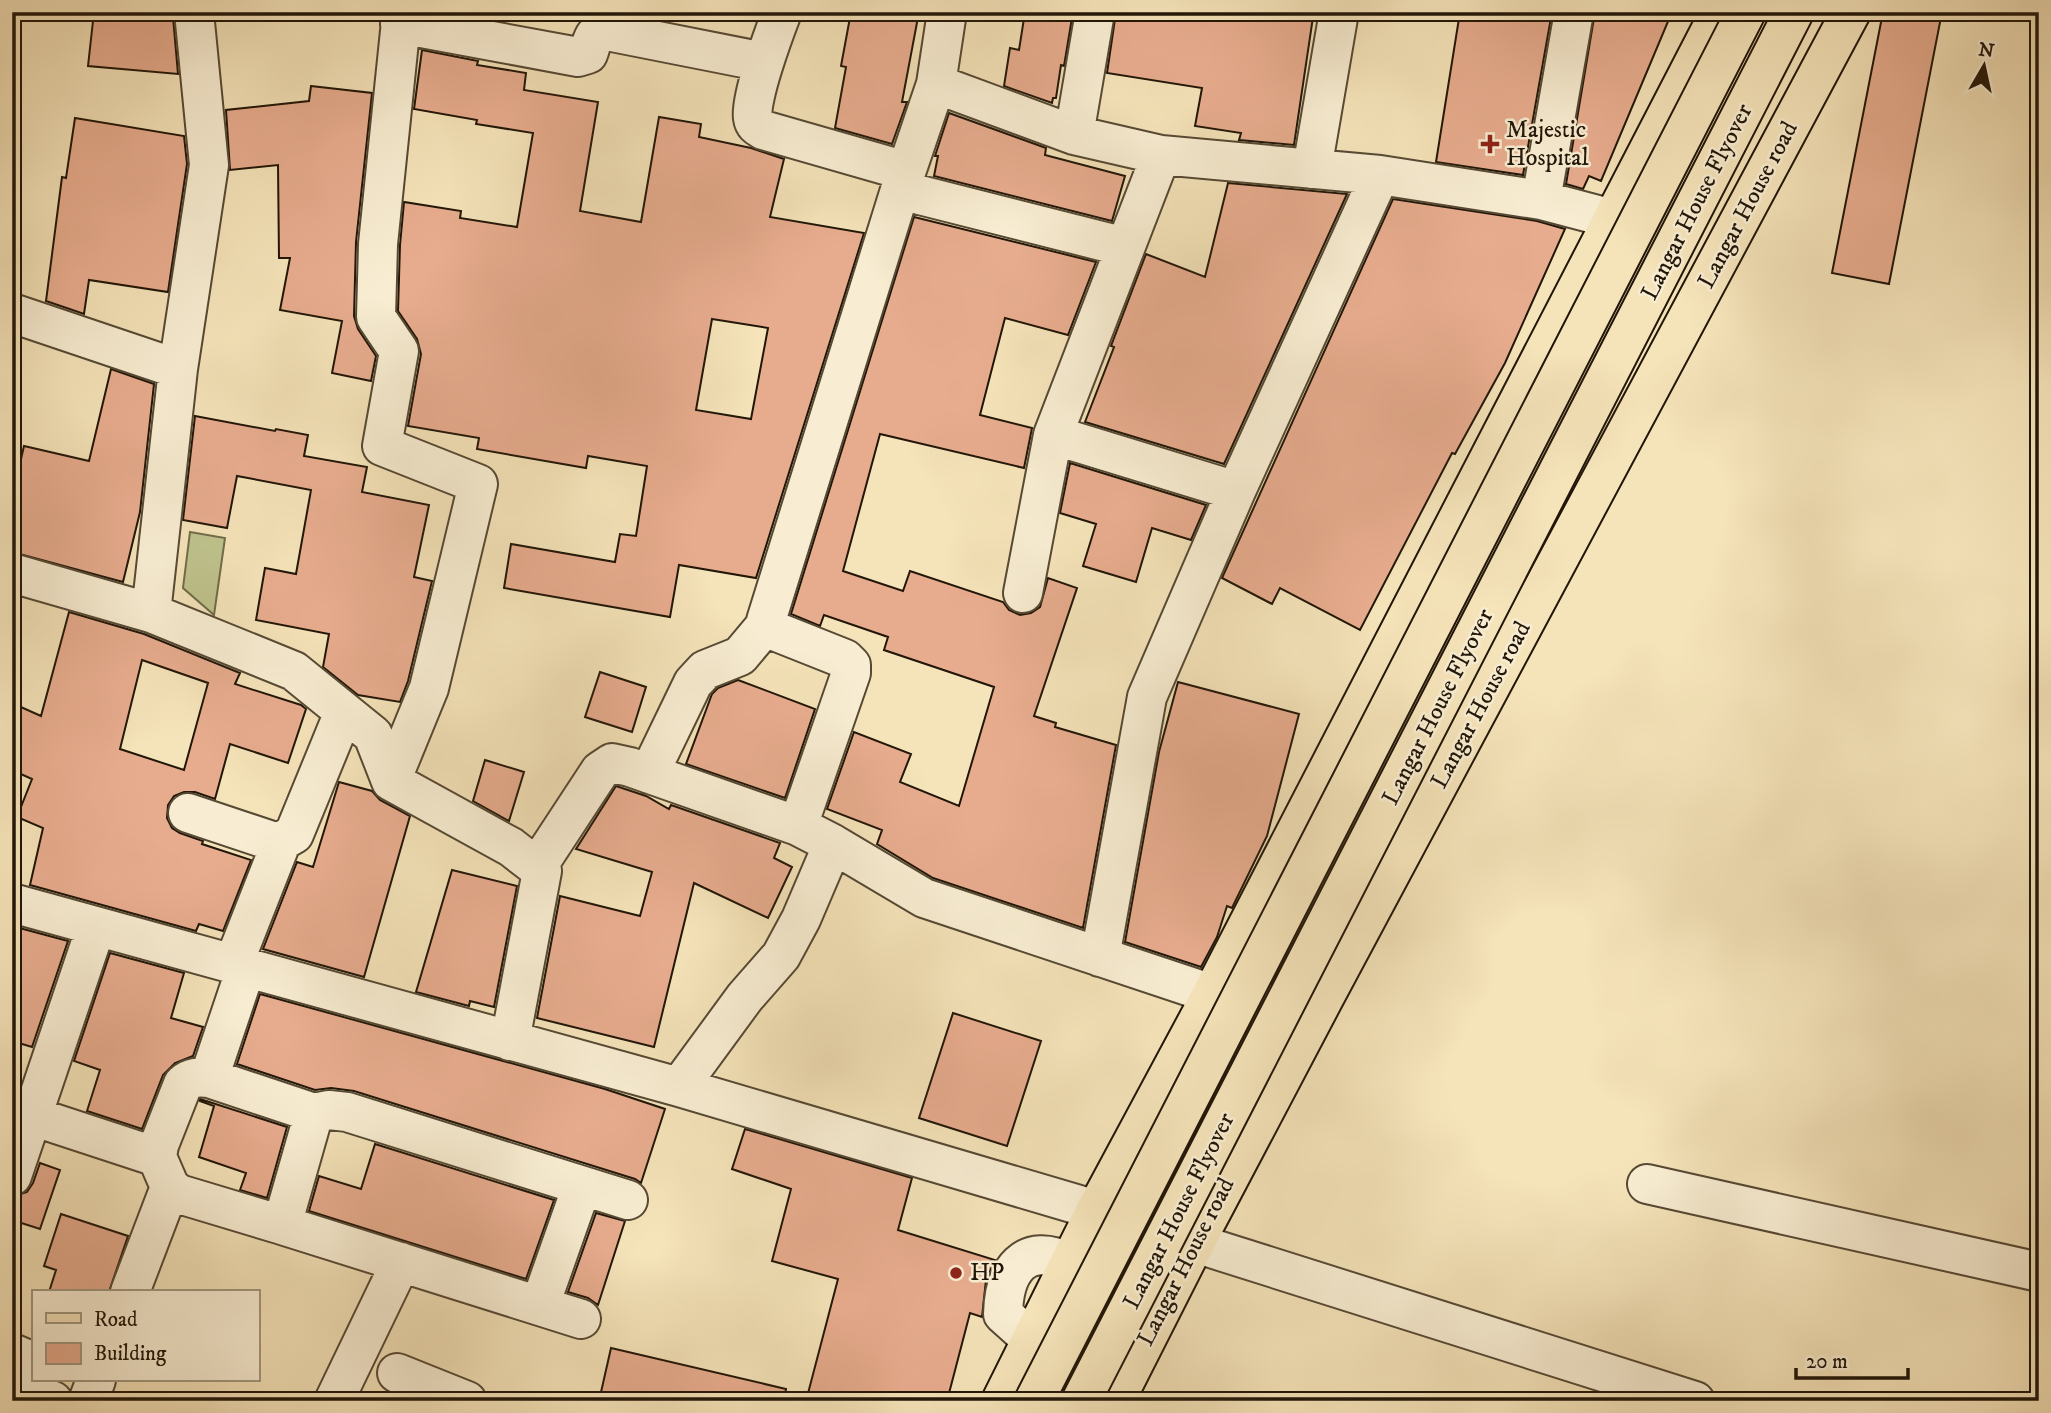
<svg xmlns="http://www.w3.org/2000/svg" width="2051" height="1413" font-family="'IM FELL DW Pica',serif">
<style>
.green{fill:#bfc38d;stroke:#706c4a;stroke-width:2}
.building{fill:#e7ac8e;stroke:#211608;stroke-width:2;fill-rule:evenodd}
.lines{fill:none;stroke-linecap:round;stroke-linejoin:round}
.minor-casing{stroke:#564934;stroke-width:42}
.major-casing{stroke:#211608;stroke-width:42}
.minor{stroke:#f8edd2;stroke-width:38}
.major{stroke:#f5e3b9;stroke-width:38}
.highway-bridge-casing{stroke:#211608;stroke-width:42;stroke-linecap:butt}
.highway-bridge{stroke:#f5e3b9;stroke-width:38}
.poi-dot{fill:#8f2418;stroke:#f8edd2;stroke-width:2.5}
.labels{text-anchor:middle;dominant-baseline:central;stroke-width:5;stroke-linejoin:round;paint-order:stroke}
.poi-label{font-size:24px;fill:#211608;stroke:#f8edd2;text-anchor:start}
.street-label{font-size:24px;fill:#211608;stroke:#f8edd2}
</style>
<rect width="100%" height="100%" fill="#f5e3b9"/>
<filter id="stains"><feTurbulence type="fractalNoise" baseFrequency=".00286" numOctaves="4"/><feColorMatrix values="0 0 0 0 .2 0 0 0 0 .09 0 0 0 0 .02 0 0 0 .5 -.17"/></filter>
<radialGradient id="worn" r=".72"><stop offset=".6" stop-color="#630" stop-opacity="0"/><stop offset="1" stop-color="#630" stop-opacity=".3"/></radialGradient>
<!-- green -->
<path class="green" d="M190,532L225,538L214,615L183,588Z"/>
<!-- building -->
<path class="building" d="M94,12L173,17L178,74L88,66Z
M851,12H919L902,102H907L892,144L835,128L846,67L841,66Z
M1025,12H1073L1064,66L1061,65L1056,98H1053L1052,103L1004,86L1010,48L1019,50Z
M1116,12H1284L1313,17L1294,145L1239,140L1241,133L1195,126L1202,88L1107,73Z
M1460,12H1552L1523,175L1436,162Z
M1595,12H1672L1601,181L1589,176L1583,189L1566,184Z
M1883,12H1942L1889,284L1832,273Z
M422,50L478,61L477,65L526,73L524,90L598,102L580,211L641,222L659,117L701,124L699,137L751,148L784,159L770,217L864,233L756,578L679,565L670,617L504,588L511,544L615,562L620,534L636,536L647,466L588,456L586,468L477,449L479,438L408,426L421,354L417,339L398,311L400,245L404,202L461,211L460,218L517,227L533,133L476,124L477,120L414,109ZM712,319L768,328L751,419L696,410Z
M311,86L372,93L356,242L354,316L358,329L376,356L371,381L332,373L342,321L280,310L290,258H279L278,165L230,170L226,110L309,101Z
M949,113L1046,148L1045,155L1125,176L1112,221L934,176L938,156H935Z
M75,118L184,136L187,164L168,292L89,280L84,314L46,301L62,177L66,178Z
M1228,183L1347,194L1224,464L1085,422L1114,347L1111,346L1146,254L1205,277Z
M1393,199L1537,221L1565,229L1505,363L1455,454L1452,453L1360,630L1280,588L1272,604L1222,578Z
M914,217L1096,262L1068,335L1005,318L980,415L1032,428L1024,468L880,434L843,571L903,591L910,571L1003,602L1009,610L1020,615L1031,613L1040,607L1048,578L1077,588L1034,716L1056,723L1055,727L1116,745L1083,928L933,878L877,844L882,830L827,809L854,732L911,754L900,782L959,806L994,687L884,650L888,637L824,615L820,626L791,614Z
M111,369L154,384L140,512L123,582L12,552V498L24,446L89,461Z
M195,416L275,431L276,429L308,435L304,456L367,467L362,492L429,505L414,577L432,581L408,681L400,702L358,695L323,667L329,634L256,620L265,568L296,574L311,490L237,476L227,528L183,520Z
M1070,463L1206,505L1191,540L1152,528L1136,582L1083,566L1096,524L1060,513Z
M69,612L144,634L240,673L235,684L301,705L306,709L288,763L230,744L215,799L195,792H184L174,796L168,805L167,818L172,828L180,833L203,841L202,844L251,860L223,931L199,924L196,931L30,885L43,828L17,817L32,779L12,770V703L41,716ZM142,660L208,683L184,770L120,749Z
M600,672L646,687L632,732L585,717Z
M738,680L815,709L785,798L686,764L712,694L718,688Z
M1178,682L1299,714L1267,836L1232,908L1227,906L1217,937L1201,967L1125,942L1159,752Z
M485,760L524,772L509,821L473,801Z
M339,782L372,791L380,800L410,816L364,977L263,949L297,862L313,867Z
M616,786L646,796L669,809L671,805L780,843L774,858L792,867L768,918L694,883L654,1047L537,1018L560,896L640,916L652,872L576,849Z
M452,870L517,886L494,1007L470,1001L469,1006L416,992Z
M12,926L68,941L32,1047L12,1041Z
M110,953L184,973L171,1018L203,1027L193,1056L175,1063L163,1075L142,1129L87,1111L100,1070L74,1061Z
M260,994L605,1089L665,1109L641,1183L635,1179L354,1091L331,1088L315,1090L237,1064Z
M953,1013L1041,1041L1007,1146L919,1118Z
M200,1099L287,1127L267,1198L240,1190L246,1173L199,1157L214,1106L200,1101Z
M745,1129L912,1178L898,1230L995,1260L986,1280L982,1317L970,1313L947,1401H806L838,1279L772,1261L791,1189L732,1169Z
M375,1144L554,1200L526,1279L309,1211L319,1176L361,1189Z
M40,1163L60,1170L40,1229L12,1220V1197L27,1192L33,1183Z
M596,1213L625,1221L598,1305L588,1298L568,1292Z
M61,1214L128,1236L109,1292H49L56,1270L44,1266Z
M611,1348L786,1389L784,1401H599Z"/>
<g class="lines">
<defs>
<path id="minor" d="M782,12C774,33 749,100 753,118C754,125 758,127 763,130L906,171
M400,24L578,57L588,54C593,42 591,31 607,31L764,62
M936,84L1074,135L1161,155L1380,175L1541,200L1613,219
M1074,135L1095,12
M1312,169L1339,12
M900,190L1125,247
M1541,200L1574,12
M12,313L178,369
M1053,435L1236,491
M12,573L151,613L294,671L373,735L391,781L511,847L542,871L510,1041
M1023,593L1053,435L1161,155
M151,613L178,369L209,165L194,12
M649,774L693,683L705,670L740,656L766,625
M391,781L429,688L478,484L382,446L399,351L376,317L378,244L402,12
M188,813L281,844
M833,844L798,826L851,673V665L845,659L772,630L766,621L900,190L936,84L947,12
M537,867L600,771L612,763L630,767L798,826
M12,903L679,1087L1096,1210
M1100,957L1147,697L1236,491L1380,175
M233,965L279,848L282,841L294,834L344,712
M246,968L209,1078C198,1077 191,1077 183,1084L159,1145L157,1157L170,1187L179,1194L282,1225L314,1113
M209,1078L314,1113L329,1110L347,1112L628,1200
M679,1087L745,997L781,956L801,919L833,844L924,898L1212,994
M32,1116L157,1157
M12,1176L96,927
M1647,1184L2039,1272
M282,1225L581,1319
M1195,1243L1695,1401
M130,1292L170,1187
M540,1305L582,1186
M1032,1340L1003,1314C1004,1271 1024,1240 1070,1263
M12,1353L24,1358L17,1377L22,1387L28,1391L53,1401
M397,1373L467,1401
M88,1401L96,1380
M334,1401L401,1262"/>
<path id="major" d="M1001,1401L1096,1210L1212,994L1720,12
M1115,1401L1195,1243L1323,1000L1851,12"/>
</defs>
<!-- minor casing -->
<use href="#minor" class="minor-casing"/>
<!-- major casing -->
<use href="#major" class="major-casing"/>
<!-- minor -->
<use href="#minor" class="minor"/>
<!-- major -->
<use href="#major" class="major"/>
<defs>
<path id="highway-bridge" d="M1034,1401L1746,12
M1081,1401L1794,12"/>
</defs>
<!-- highway-bridge casing -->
<use href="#highway-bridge" class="highway-bridge-casing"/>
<!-- highway-bridge -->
<use href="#highway-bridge" class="highway-bridge"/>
</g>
<!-- markers -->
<g class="poi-dot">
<path d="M1486.5 133.5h7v7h7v7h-7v7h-7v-7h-7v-7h7z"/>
<circle cx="956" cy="1273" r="7"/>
</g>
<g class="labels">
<!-- poi labels -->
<g class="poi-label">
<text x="1506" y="130">Majestic<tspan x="1506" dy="28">Hospital</tspan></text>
<text x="970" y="1273">HP</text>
</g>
<!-- street labels -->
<g class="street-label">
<text transform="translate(1697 202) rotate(-63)">Langar House Flyover</text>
<text transform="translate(1748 205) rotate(-62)">Langar House road</text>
<text transform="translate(1481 705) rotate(-62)">Langar House road</text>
<text transform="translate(1438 707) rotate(-63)">Langar House Flyover</text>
<text transform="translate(1179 1211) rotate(-63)">Langar House Flyover</text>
<text transform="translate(1186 1262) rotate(-63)">Langar House road</text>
</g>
</g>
<!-- margin -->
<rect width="2051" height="1413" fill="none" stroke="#f5e3b9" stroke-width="42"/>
<rect x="14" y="14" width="2023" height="1385" fill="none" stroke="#211608" stroke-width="3.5"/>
<rect x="21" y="21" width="2009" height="1371" fill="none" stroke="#211608" stroke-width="2"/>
<!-- legend -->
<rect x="32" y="1290" width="228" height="91" fill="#f8edd2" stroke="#a29781" stroke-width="2"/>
<rect x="46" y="1313" width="35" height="10" fill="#f5e3b9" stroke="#a29781" stroke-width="2"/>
<text x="94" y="1326" font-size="21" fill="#211608">Road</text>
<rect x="46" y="1343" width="35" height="21" fill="#e7ac8e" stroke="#a29781" stroke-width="2"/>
<text x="94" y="1360" font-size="21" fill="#211608">Building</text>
<!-- north arrow -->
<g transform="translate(1984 66) rotate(9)" stroke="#f8edd2" stroke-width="5" paint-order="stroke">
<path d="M0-5L12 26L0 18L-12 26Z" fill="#211608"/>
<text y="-10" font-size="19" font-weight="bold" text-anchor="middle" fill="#211608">N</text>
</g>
<!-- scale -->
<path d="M1796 1368v10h112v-10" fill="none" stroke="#211608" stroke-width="3.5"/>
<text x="1806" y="1368" font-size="21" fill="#211608" stroke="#f8edd2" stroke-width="5" paint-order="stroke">20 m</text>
<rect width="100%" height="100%" filter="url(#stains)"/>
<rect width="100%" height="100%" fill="url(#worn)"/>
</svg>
